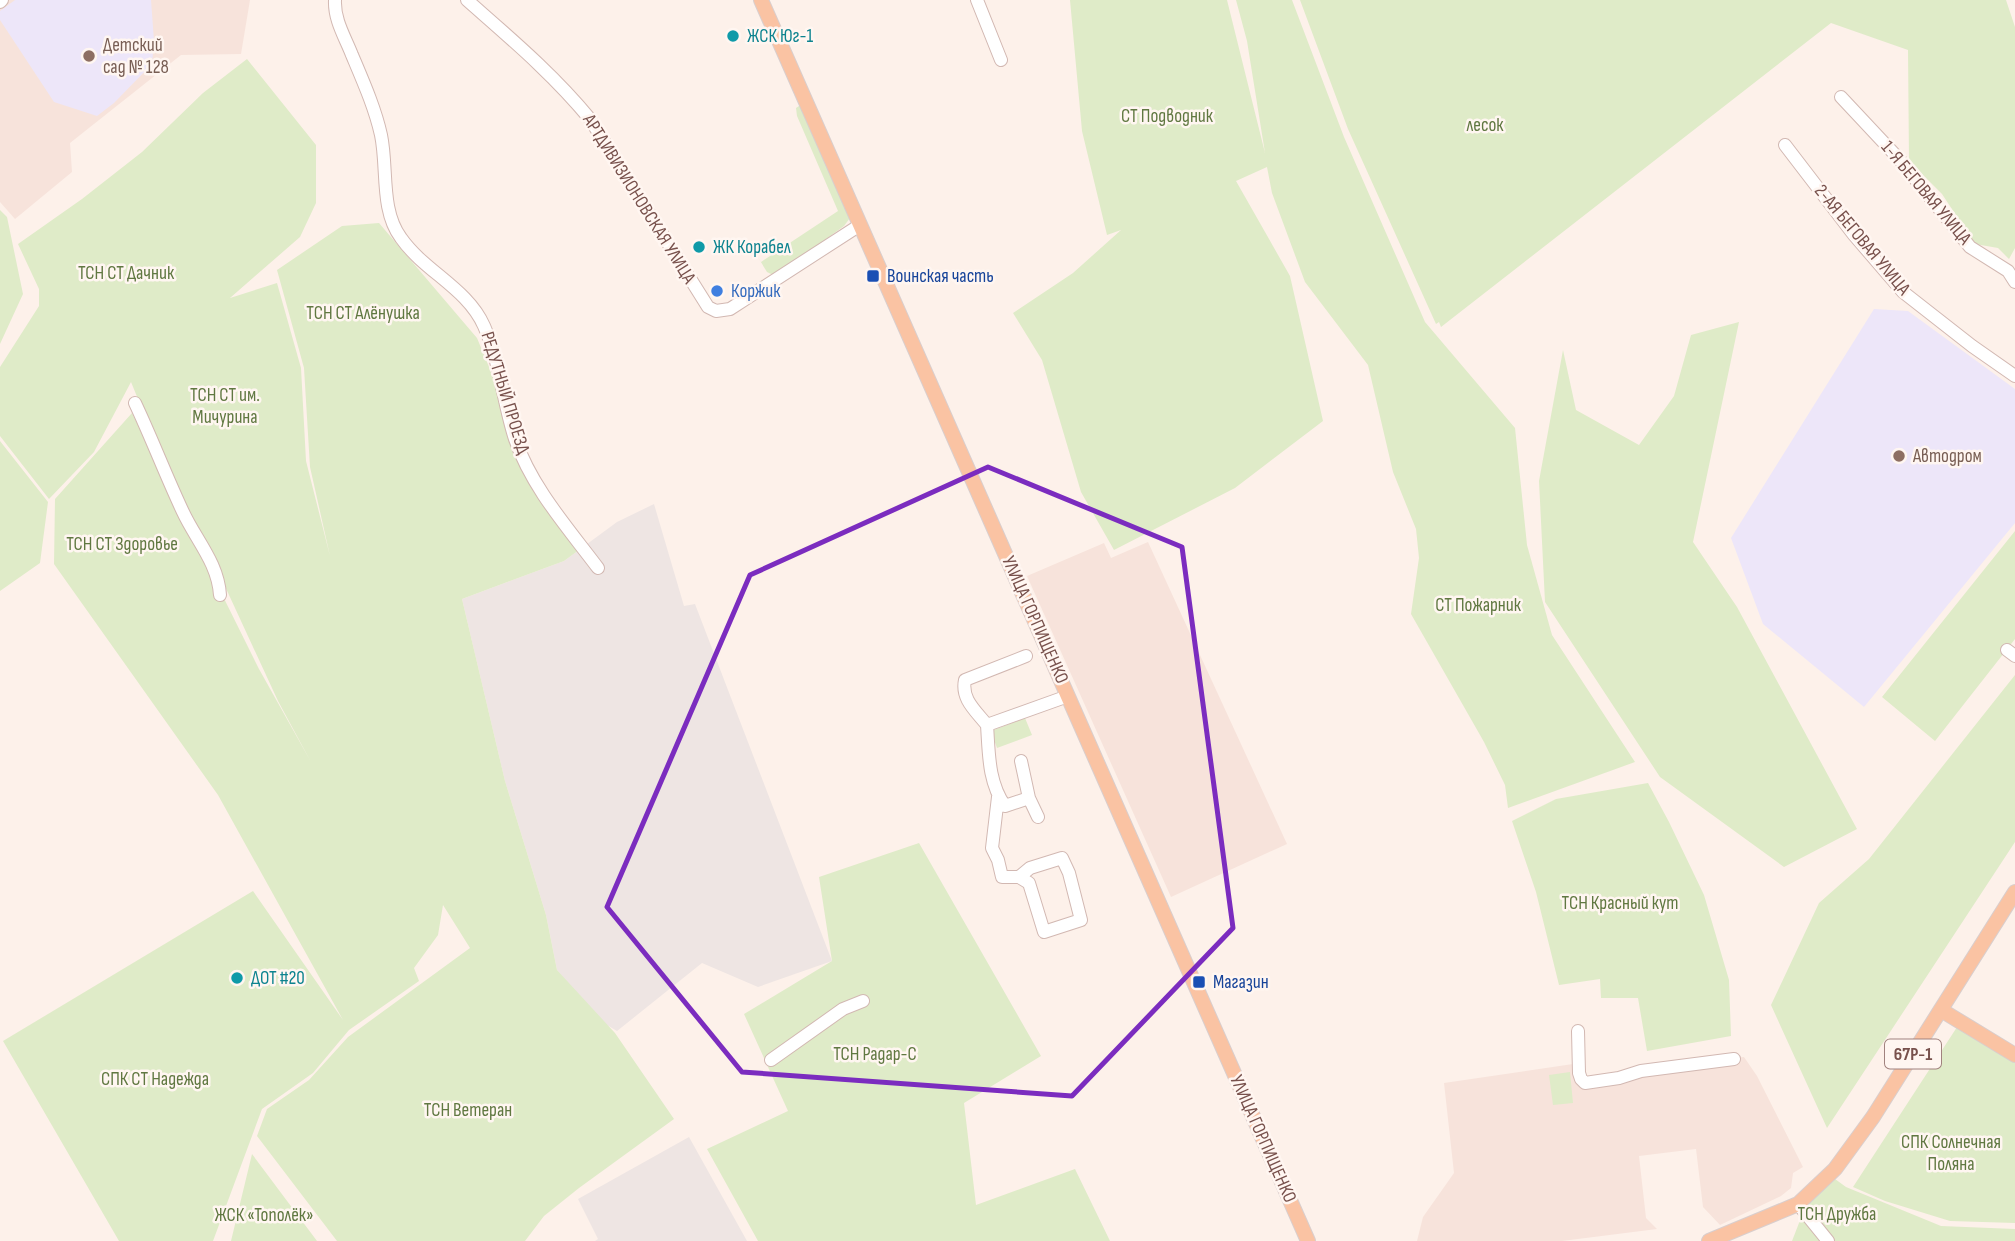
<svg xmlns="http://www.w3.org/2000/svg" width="2015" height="1241" font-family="'Sofia Sans Condensed',sans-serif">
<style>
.residential{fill:#f7e3db}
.industrial{fill:#eee5e3}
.education{fill:#ede6f9}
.green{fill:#dfebc8}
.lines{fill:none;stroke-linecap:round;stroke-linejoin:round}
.minor-casing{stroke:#d2b8b2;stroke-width:14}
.major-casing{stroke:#d9cecd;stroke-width:16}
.minor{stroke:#fff;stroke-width:12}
.major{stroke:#fac3a3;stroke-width:14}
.marked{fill:none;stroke:#7b2cbf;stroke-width:5;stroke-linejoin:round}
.culture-dot{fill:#0f9aa8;stroke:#fff6f1;stroke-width:2.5}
.education-dot{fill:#8d6e63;stroke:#fff6f1;stroke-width:2.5}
.transit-dot{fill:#1a4fb4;stroke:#fff6f1;stroke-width:2.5}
.shop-dot{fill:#3f7fe0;stroke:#fff6f1;stroke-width:2.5}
.labels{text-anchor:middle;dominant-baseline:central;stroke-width:5;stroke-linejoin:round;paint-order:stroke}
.shield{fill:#fff6f1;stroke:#a0827e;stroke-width:2}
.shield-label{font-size:18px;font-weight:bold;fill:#78514c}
.culture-label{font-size:19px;fill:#0d838f;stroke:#fff6f1;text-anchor:start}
.education-label{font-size:19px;fill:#785e54;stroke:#fff6f1;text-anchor:start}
.park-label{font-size:19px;fill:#607841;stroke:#fff6f1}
.street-label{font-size:19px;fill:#78514c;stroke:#fff6f1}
.transit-label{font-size:19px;fill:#164399;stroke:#fff6f1;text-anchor:start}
.shop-label{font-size:19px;fill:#366cbe;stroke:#fff6f1;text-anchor:start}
</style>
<rect width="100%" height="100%" fill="#fdf1ea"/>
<!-- residential -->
<path class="residential" d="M0,0H250L241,54L181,55L70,143L72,172L15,219L0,202Z
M1148,542L1287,844L1171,897L1027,576L1104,543L1111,558Z
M1744,1057L1757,1076L1803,1167L1793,1173L1791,1188L1781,1196L1720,1225L1703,1207L1696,1149L1639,1156L1646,1218L1657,1229L1562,1241H1417L1423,1217L1454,1173L1444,1083L1573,1064L1589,1078L1633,1069Z"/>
<!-- industrial -->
<path class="industrial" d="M654,504L684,606L695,604L832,961L758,987L702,963L617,1031L597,1019L557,970L546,915L505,781L462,599L564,561L617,522Z
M689,1137L747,1241H595L598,1239L578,1199Z"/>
<!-- education -->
<path class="education" d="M15,0H151L154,41L152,64L114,103L97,116L54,102L0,20V11Z
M1874,309L1908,311L2015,389V523L1864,707L1763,624L1731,538Z"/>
<!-- green -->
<path class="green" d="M1070,0H1227L1265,153L1247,41L1236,0H1292L1344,137L1425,322L1515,428L1527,545L1552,635L1635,762L1508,808L1505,785L1484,742L1411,614L1419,558L1416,529L1393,472L1368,365L1305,282L1272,193L1267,167L1236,181L1290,276L1323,421L1235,488L1114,550L1081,492L1042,360L1013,313L1073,273L1121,230L1107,235L1082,131Z
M1300,0H2006L2015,27V248L2009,259L1998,248L1975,244L1942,194L1909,161L1908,50L1831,23L1441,327L1439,322L1436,324L1348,129Z
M247,59L316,145V203L300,237L230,298L277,283L301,368L306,461L330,556L310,467L304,368L277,270L342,226L379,223L477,338L541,492L579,550L564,561L462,599L505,781L546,915L557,970L615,1033L674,1119L579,1188L544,1216L525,1241H337L257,1136L267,1109L309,1080L348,1037L470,948L443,905L438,935L414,968L419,981L349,1030L313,1073L262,1109L213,1241H119L3,1041L253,891L343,1020L218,795L54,564L55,499L132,413L259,669L311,762L278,701L205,543L166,467L131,382L94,452L49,499L0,436V367L39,306V289L18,244L82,199L142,152L203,93Z
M799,106L805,107L850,218L844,226L775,276L767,272L751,246L761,262L838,211L797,116L796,108Z
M0,210L7,217L23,294L0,344Z
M1739,322L1693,542L1737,607L1857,829L1784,867L1660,777L1545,602L1539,481L1563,350L1576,410L1639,445L1674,396L1691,335Z
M0,441L48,502L40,563L0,591Z
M2015,531V639L1935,741L1882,697Z
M2015,675V842L1827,1128L1771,1005L1819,903L1869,859Z
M1025,718L1032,735L997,748L991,731Z
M1648,783L1669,822L1704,895L1729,980L1731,1036L1647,1051L1638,998H1601L1600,979L1559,985L1536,892L1512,821L1556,799Z
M919,843L1041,1056L964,1103L976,1205L1075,1169L1110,1241H758L707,1149L788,1111L744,1014L832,961L819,877Z
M1959,1024L2015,1057V1223L1950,1221L1885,1201L1853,1187Z
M1570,1072L1573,1103L1553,1105L1549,1075Z
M252,1154L317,1241H231Z
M1835,1179L1846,1187L1941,1226L2015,1229V1241H1792L1806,1205Z"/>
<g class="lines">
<defs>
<path id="minor" d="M335,0C334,20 345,37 352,55C363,81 375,108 381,135C388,168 380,210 401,238C425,272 467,288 484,326C500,362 503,402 515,439C532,488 568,528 598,568
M467,0C510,38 553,74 590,119L708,307L716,311L730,309L860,225
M977,0L1001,60
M0,2L2,0
M1841,97L1900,160L1970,247L2008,271L2015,282
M1785,145L1854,235L1903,292L1972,346L2015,376
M135,403C152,439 166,476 183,512C196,540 218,563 220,595
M2007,650L2015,656
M1026,656L965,680C961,699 975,710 987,725L1068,696
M987,725C989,753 988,782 1005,806L1029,798L1038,817
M1021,761L1029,798
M998,797L992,848L998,860L1002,877H1019L1029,883L1044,932L1081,920L1069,873L1062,858L1030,868L1019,877
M1578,1031L1579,1073L1581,1079L1585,1083L1619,1078L1641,1071L1734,1059
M771,1060L843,1009L863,1001
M1798,1204L1828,1241"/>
<path id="major" d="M761,0L1308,1241
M1941,1010L2015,1055
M1709,1241L1798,1204L1835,1169L1873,1117L2015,892"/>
</defs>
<!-- minor casing -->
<use href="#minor" class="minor-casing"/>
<!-- major casing -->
<use href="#major" class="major-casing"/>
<!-- minor -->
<use href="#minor" class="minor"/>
<!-- major -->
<use href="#major" class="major"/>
</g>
<!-- marked area -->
<path class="marked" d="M988,467L1182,547L1233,928L1072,1096L742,1072L607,907L750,575Z"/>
<!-- markers -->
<g class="culture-dot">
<circle cx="733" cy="36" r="7"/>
<circle cx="699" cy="247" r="7"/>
<circle cx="237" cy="978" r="7"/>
</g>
<g class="education-dot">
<circle cx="89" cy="56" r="7"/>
<circle cx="1899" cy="456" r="7"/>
</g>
<g class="transit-dot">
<rect x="866" y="269" width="14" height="14" rx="3.5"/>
<rect x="1192" y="975" width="14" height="14" rx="3.5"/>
</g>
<circle class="shop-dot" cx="717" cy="291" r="7"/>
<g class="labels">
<!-- shield labels -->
<rect class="shield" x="1885" y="1039.5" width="56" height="29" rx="5"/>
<g class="shield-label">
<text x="1913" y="1054">67Р-1</text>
</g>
<!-- culture labels -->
<g class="culture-label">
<text x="747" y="36">ЖСК Юг-1</text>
<text x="713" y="247">ЖК Корабел</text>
<text x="251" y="978">ДОТ #20</text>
</g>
<!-- education labels -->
<g class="education-label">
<text x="103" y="45">Детский<tspan x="103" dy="22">сад № 128</tspan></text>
<text x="1913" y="456">Автодром</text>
</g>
<!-- park labels -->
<g class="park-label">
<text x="1167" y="116">СТ Подводник</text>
<text x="1485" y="125">лесок</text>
<text x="126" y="273">ТСН СТ Дачник</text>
<text x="363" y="313">ТСН СТ Алёнушка</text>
<text x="225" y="395">ТСН СТ им.<tspan x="225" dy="22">Мичурина</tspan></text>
<text x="122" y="544">ТСН СТ Здоровье</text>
<text x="1478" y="605">СТ Пожарник</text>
<text x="1620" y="903">ТСН Красный кут</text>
<text x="875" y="1054">ТСН Радар-С</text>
<text x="155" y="1079">СПК СТ Надежда</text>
<text x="468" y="1110">ТСН Ветеран</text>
<text x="1951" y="1142">СПК Солнечная<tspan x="1951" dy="22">Поляна</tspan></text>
<text x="1837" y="1214">ТСН Дружба</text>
<text x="264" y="1215">ЖСК «Тополёк»</text>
</g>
<!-- street labels -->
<g class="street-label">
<text transform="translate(1926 193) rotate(50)">1-Я БЕГОВАЯ УЛИЦА</text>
<text transform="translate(639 199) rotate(58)">АРТДИВИЗИОНОВСКАЯ УЛИЦА</text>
<text transform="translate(1862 240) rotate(50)">2-АЯ БЕГОВАЯ УЛИЦА</text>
<text transform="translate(505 393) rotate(73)">РЕДУТНЫЙ ПРОЕЗД</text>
<text transform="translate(1035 620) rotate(66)">УЛИЦА ГОРПИЩЕНКО</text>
<text transform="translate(1263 1139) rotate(66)">УЛИЦА ГОРПИЩЕНКО</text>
</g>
<!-- transit labels -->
<g class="transit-label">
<text x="887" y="276">Воинская часть</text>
<text x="1213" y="982">Магазин</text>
</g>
<!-- shop labels -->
<g class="shop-label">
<text x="731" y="291">Коржик</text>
</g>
</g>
</svg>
